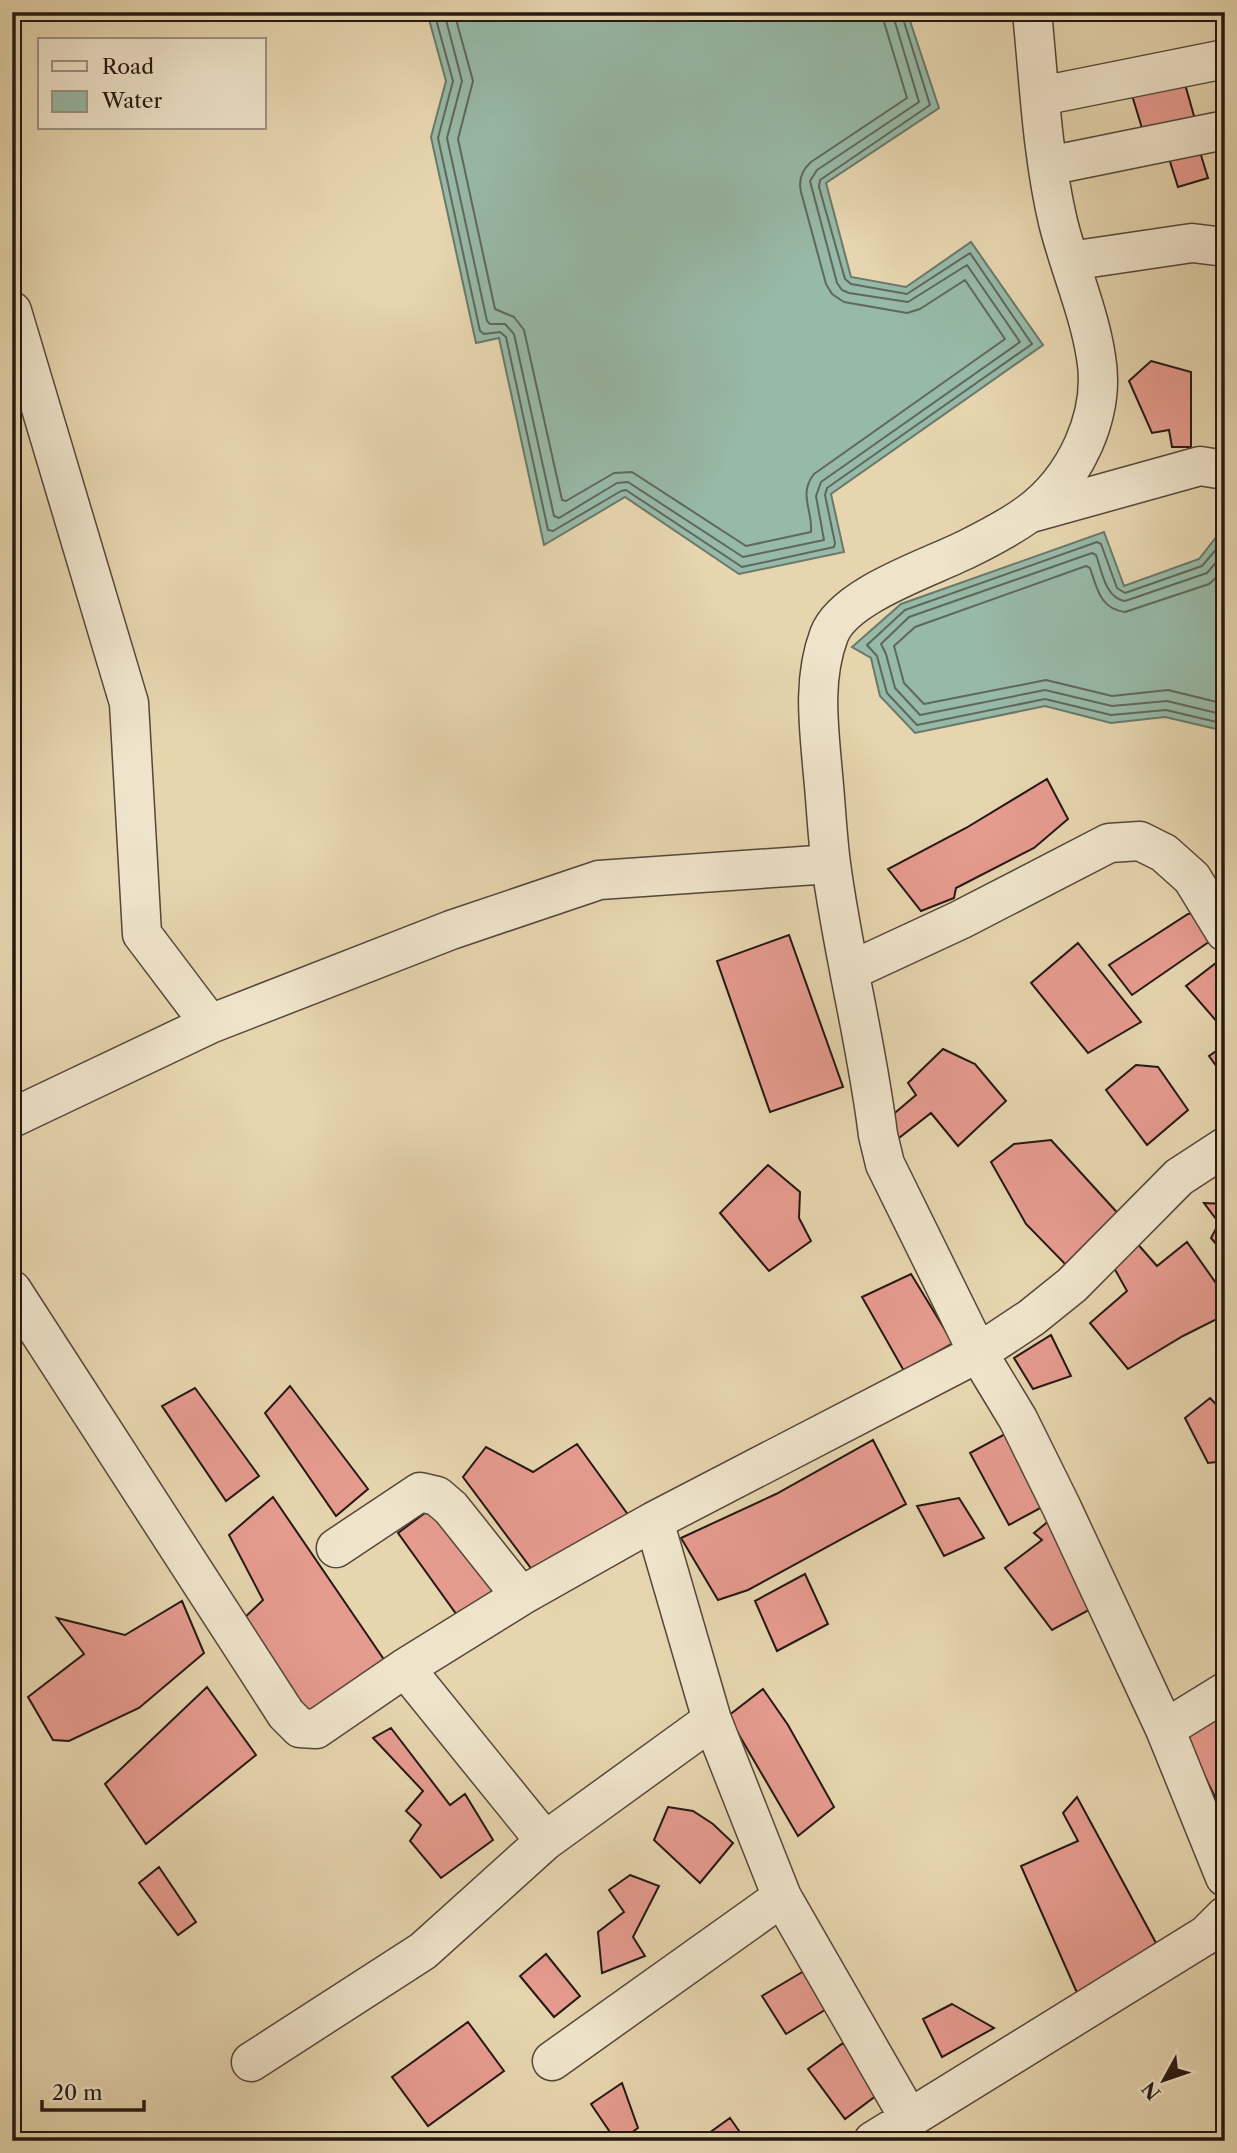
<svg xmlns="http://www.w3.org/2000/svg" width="1237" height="2153" font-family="'Libre Caslon Text',serif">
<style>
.water{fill:#97b9a7;stroke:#69796b;stroke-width:2}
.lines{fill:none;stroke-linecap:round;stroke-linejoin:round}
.shore{stroke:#5e685c;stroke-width:2}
.building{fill:#e69b8f;stroke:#251812;stroke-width:2}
.minor-casing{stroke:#554739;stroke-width:41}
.minor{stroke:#efe4cb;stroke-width:38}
</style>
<rect width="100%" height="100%" fill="#e6d5af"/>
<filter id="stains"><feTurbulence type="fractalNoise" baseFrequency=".00286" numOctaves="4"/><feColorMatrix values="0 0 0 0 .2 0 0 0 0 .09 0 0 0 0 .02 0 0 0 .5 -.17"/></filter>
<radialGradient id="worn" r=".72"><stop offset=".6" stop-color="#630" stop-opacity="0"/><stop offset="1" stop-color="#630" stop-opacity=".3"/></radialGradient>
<!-- water -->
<path class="water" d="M427,12H907L939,108L826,183L851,277L906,287L971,242L1043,345L831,494L844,552L739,574L625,497L544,545L499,338L476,343L431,137L446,81Z
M1221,531L1225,538V731L1165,717L1111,723L1045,706L915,733L880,696L871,658L852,647L901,604L1104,532L1124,586L1199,559Z"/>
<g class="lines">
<!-- shore -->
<path class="shore" d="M434,12L453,81L438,138L480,331L484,334L500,332L506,337L548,530L553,531L621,491L626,490L742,567L834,547L835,543L825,495L827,488L1032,344L970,253L907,294L851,284L845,279L819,187L820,180L930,105L901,12
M444,12L462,81L447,138L487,321L490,324H505L514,334L554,516L559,518L617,483L628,482L743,557L824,540L816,496L821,482L1020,342L967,265L908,302L849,293L842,290L837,283L810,181L817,170L919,102L892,12
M454,12L473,81L458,139L495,309L514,317L524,330L562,500L566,501L614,473L632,472L746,546L811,532C813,511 798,494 814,474L1005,339L965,280L920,309L907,313L844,302L832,294L826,284L801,192C798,179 802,170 811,162L907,98L881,12
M1225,539L1202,566L1125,593L1117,588L1101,544L1097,542L905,610L867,645L877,656L887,693L917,725L1045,699L1111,715L1166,710L1225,724
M1225,552L1207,573L1125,601C1105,598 1102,571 1096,555L1092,553L909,617L881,644L886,654L895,688L920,715L1045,690L1112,706L1167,701L1225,715
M1225,570L1209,584L1125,612C1100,609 1097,588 1090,568L1086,566L915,627L894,646L904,683L924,704L1046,680L1112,696L1168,690L1225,704"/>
</g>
<!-- building -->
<path class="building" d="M1183,77L1196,123L1145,138L1131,92Z
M1196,139L1208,178L1178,187L1166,149Z
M1151,361L1191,372V447H1172L1169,430L1152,433L1129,381Z
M1047,779L1068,819L1034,848L956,888L954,898L921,911L888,869L966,828Z
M1203,913L1216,937L1132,995L1109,965L1188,914Z
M789,935L843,1087L770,1112L717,961Z
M1078,943L1141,1022L1088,1053L1031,983Z
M1225,956V1031L1186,986Z
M1225,1045V1078L1209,1056Z
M943,1049L975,1064L1006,1101L958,1146L931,1113L890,1145L884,1122L916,1095L908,1083Z
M1136,1065L1158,1067L1188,1110L1147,1145L1106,1090Z
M1051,1140L1124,1220L1068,1267L1026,1224L991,1162L1014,1144Z
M768,1165L800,1192L799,1218L811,1241L769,1271L720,1213Z
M1204,1203L1225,1204V1254L1211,1238L1219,1223Z
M1135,1241L1157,1266L1187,1242L1225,1296V1315L1183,1336L1128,1369L1090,1323L1127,1291L1113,1266Z
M911,1274L953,1343L904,1371L862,1297Z
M1051,1335L1071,1376L1033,1389L1014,1358Z
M290,1386L368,1489L336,1516L265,1413Z
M195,1388L259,1476L226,1501L162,1406Z
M1210,1398L1225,1414V1461L1208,1463L1185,1418Z
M1005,1434L1044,1506L1009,1525L970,1453Z
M873,1440L906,1504L748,1590L718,1600L681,1538L776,1494Z
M577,1444L629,1516L539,1579L463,1477L486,1447L533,1472Z
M273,1497L385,1661L312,1716L239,1623L263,1600L229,1535Z
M959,1498L984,1538L944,1556L917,1506Z
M437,1504L506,1591L462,1622L398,1533Z
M1056,1515L1098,1605L1052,1630L1005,1568L1042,1540L1034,1533Z
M805,1574L828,1624L777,1651L755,1601Z
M182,1601L204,1653L139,1708L69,1741L53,1740L28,1697L84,1654L57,1618L125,1635Z
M207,1687L256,1755L146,1844L105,1784Z
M763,1689L788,1725L834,1807L798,1836L728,1716Z
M1225,1709V1794L1216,1799L1184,1734Z
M391,1728L450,1805L465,1794L493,1840L441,1878L410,1841L421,1825L406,1811L423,1791L373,1738Z
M1077,1797L1156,1943L1078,1995L1021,1866L1078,1841L1063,1813Z
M668,1807L693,1811L713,1824L733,1843L700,1883L654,1840Z
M159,1867L196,1922L178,1935L139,1883Z
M630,1875L659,1886L633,1937L645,1956L602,1973L598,1932L624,1912L609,1890Z
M546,1954L580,1996L554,2017L520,1976Z
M804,1971L828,2008L786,2034L762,1996Z
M952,2004L994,2028L942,2057L923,2019Z
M468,2022L504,2071L428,2126L392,2077Z
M843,2043L881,2092L845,2119L808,2069Z
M622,2083L638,2128L620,2141H616L591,2104Z
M730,2118L746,2141H698Z"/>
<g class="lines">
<defs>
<path id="minor" d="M1032,12C1039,82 1042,154 1058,222C1069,267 1089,311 1096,357C1106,415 1075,480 1028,514C1009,528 987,539 967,549C929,568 844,595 829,635C812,680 819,728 823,775C826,804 827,834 831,864C843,955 867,1044 878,1135L885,1164L978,1353L1018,1419L1061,1506L1165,1729L1225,1877
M1041,96L1225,59
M1048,166L1225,130
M1070,261L1192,243L1225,247
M12,311L129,703L142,934L210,1024
M1031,513L1200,466L1225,470
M850,971L960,920L1109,843L1140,841L1164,853L1192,878L1225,932
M12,1118L210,1024L451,930L599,880L831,864
M12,1290L286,1714L300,1728L316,1729L405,1668L521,1596L654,1521L978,1353L1031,1318L1072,1285L1179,1177L1225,1147
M654,1521L712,1720L782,1897L909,2118
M336,1548L420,1492L437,1496L451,1508L521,1596
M405,1668L545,1841
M1165,1729L1225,1692
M552,2061L782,1897
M251,2062L423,1951L545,1841L712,1720
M873,2141L1206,1935L1225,1916"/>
</defs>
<!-- minor casing -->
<use href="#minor" class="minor-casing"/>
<!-- minor -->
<use href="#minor" class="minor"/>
</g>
<!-- margin -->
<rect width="1237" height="2153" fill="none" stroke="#e6d5af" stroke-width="42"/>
<rect x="14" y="14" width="1209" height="2125" fill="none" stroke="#251812" stroke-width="3.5"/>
<rect x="21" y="21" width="1195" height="2111" fill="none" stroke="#251812" stroke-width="2"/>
<!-- legend -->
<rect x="38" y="38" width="228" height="91" fill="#efe4cb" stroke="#9e9281" stroke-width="2"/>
<rect x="52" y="61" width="35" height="10" fill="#efe4cb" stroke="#9e9281" stroke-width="2"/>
<text x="102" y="74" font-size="21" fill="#251812">Road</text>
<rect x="52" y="91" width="35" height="21" fill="#97b9a7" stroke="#9e9281" stroke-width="2"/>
<text x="102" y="108" font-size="21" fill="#251812">Water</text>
<!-- north arrow -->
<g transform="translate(1164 2080) rotate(230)" stroke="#efe4cb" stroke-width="5" paint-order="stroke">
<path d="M0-5L12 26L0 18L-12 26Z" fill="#251812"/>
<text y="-10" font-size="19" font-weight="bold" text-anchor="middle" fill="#251812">N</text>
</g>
<!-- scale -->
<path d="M42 2100v10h102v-10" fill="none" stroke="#251812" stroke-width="3.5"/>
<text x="52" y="2100" font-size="21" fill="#251812" stroke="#efe4cb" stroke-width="5" paint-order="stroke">20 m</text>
<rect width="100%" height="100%" filter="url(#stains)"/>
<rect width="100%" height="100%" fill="url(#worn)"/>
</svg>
